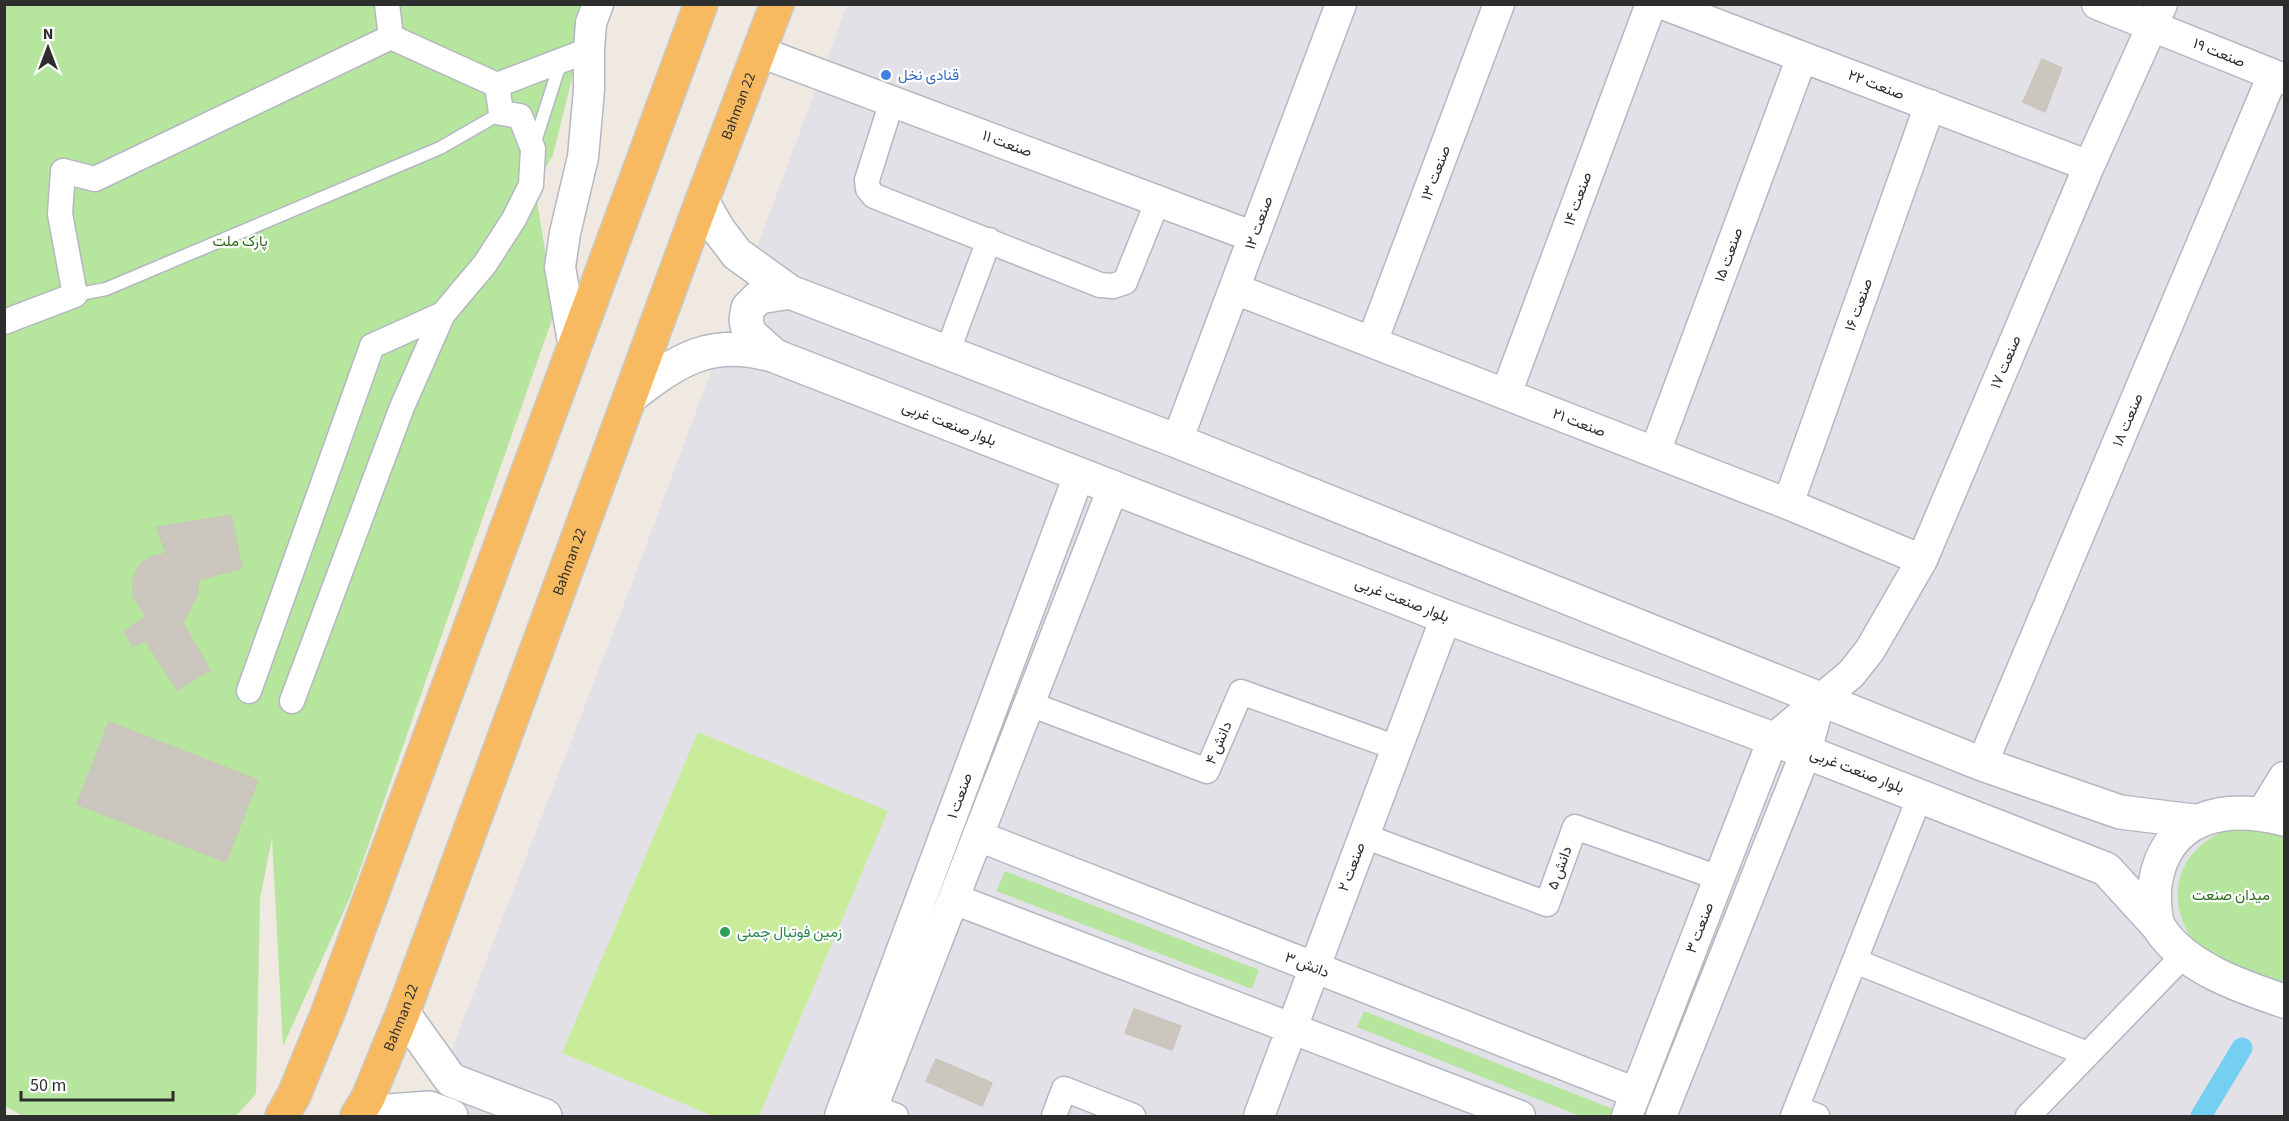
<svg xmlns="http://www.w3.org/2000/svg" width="2289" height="1121" font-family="'Source Sans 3',Vazirmatn,sans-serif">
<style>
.industrial{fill:#e3e1e8}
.green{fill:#b6e59e}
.pitch{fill:#c9ec9a}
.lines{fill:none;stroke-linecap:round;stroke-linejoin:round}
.canal{stroke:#75cff0;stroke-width:21}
.building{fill:#cbc7bf;stroke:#cbc5ba;stroke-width:1.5}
.service-casing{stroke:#b4b7c1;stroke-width:15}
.minor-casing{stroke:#b4b7c1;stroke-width:27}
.tertiary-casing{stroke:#b4b7c1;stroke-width:33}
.secondary-casing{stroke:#b4b7c1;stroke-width:36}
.trunk-casing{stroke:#c9c9c9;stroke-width:36}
.service{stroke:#fff;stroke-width:12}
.minor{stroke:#fff;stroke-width:24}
.tertiary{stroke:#fff;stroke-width:30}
.secondary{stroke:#fff;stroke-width:33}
.trunk{stroke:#f8ba60;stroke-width:33}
.shop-dot{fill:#3f7fe0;stroke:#fff;stroke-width:2}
.leisure-dot{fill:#2e9e5b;stroke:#fff;stroke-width:2}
.labels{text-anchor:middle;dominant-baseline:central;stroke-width:4.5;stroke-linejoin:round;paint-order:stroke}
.street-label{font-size:15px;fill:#2e2e2e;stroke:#fff}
.shop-label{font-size:15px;fill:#366cbe;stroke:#fff;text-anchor:start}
.park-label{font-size:15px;fill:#2c6e1b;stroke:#fff}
.leisure-label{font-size:15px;fill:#27864d;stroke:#fff;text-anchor:start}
</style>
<rect width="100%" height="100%" fill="#efe9e1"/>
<!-- industrial -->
<path class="industrial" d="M847,5H2284V1116H426L633,581Z"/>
<!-- green -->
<path class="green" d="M4,5H602L574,70L553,155L481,278L536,195L555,311L351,895L283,1046L272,838L260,899L256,1094L236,1116H23L5,1106Z
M2270,829L2284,833V991C2268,984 2215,965 2205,955C2164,913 2168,856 2224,831C2236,826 2257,829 2270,829Z
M1005,871L1259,970L1252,989L996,891Z
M1364,1011L1618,1111L1616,1116H1580L1357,1027Z"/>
<!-- pitch -->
<path class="pitch" d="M698,732L888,811L759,1116H713L562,1053Z"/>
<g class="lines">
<!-- canal -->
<path class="canal" d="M2201,1116L2242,1048"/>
</g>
<!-- building -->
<path class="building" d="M2042,59L2062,68L2045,112L2023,102Z
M231,515L242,568L198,580V594L183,623L210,670L177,690L146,641L133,646L124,632L146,616L133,596V581L139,565L151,557L166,553L157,527Z
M109,722L258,780L226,862L77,804Z
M1134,1009L1181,1026L1172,1050L1125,1033Z
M936,1059L992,1083L982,1106L926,1081Z"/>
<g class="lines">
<defs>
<path id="service" d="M534,145L561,61
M75,295L106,289L440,148L501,113"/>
<path id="minor" d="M387,4L391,37L497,85L589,50
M892,101L867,180L868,189L874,196L1100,285L1113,286L1125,282L1158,200
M4,322L75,295L60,214L63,171L95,179L391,37
M947,353L989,240
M249,691L372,346L443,314
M292,701L402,407L443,314L485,264L514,219L531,185L533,149L520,116L501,113L497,85
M1030,704L1207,771L1241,692L1397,748
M1364,836L1547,904L1575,827L1719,878
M1855,961L2087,1054
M873,1107L896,1116
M1796,1108L1817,1116
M1054,1116L1064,1089L1133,1116
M1793,1116L1920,796
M2028,1116L2184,955"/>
<path id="tertiary" d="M1663,4L2089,166
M2097,4L2284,79
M760,52L1254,237
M1235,289L1788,504L1922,560
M1372,342L1499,4
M574,348L560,267L565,233L583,157L589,90V50L591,23L598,4
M1506,394L1651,4
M1177,441L1341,4
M1655,452L1802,57
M1788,504L1930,105
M1982,764L2273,75
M2262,813L2284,777
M978,836L1636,1093
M954,899L1520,1116
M840,1116L1079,475
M869,1116L1113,488
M1259,1116L1446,617
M1627,1116L1773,739L1851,674L1870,650L1922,560L2089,166L2162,4
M1661,1116L1806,752L1820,700"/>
<path id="secondary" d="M702,201L718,229L737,254L790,292L1177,441L1982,764L2120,812L2193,821
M775,356L749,333L746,320L748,308L759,297L790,292
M630,397C679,359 712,337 775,356L1446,617L1773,739L2106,869L2159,927
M2284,819C2225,804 2166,815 2155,884C2154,896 2154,919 2160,929C2186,968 2242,987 2284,1001
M403,1013L451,1080L545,1116
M359,1113L429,1108L451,1116"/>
<g id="trunk">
<path d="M282,1116L294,1095L327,1015L701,4"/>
<path id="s1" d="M357,1116L368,1098L403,1013L702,201L777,4"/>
</g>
</defs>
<!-- service casing -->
<use href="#service" class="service-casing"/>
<!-- minor casing -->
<use href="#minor" class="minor-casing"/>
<!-- tertiary casing -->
<use href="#tertiary" class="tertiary-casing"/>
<!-- secondary casing -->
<use href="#secondary" class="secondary-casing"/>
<!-- trunk casing -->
<use href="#trunk" class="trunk-casing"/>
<!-- service -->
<use href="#service" class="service"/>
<!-- minor -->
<use href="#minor" class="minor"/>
<!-- tertiary -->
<use href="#tertiary" class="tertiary"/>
<!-- secondary -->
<use href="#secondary" class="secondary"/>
<!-- trunk -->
<use href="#trunk" class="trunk"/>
</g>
<!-- markers -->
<circle class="shop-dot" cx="886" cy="75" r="6"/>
<circle class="leisure-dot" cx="725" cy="932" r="6"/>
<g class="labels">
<!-- street labels -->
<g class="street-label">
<text transform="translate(2219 53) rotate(22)">صنعت ۱۹</text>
<text transform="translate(1876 85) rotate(21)">صنعت ۲۲</text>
<text stroke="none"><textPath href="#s1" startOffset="1080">Bahman 22</textPath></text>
<text transform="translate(1007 144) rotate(20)">صنعت ۱۱</text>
<text transform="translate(1436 173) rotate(-69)">صنعت ۱۳</text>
<text transform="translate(1578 199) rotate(-70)">صنعت ۱۴</text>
<text transform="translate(1259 223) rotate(-70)">صنعت ۱۲</text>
<text transform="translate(1729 255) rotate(-70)">صنعت ۱۵</text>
<text transform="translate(1859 305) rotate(-70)">صنعت ۱۶</text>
<text transform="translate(2006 362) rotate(-67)">صنعت ۱۷</text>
<text transform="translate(2128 420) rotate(-67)">صنعت ۱۸</text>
<text transform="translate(1579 423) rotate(21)">صنعت ۲۱</text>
<text transform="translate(949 424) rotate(21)">بلوار صنعت غربی</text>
<text stroke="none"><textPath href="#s1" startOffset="594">Bahman 22</textPath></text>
<text transform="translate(1402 600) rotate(21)">بلوار صنعت غربی</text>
<text transform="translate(1219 743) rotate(-67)">دانش ۴</text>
<text transform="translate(1857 771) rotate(21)">بلوار صنعت غربی</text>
<text transform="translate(960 796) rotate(-70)">صنعت ۱</text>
<text transform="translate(1352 867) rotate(-69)">صنعت ۲</text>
<text transform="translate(1560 868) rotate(-70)">دانش ۵</text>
<text transform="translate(1700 928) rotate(-69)">صنعت ۳</text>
<text transform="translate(1307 965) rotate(21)">دانش ۳</text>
<text stroke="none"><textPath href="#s1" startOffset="108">Bahman 22</textPath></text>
</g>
<!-- shop labels -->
<g class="shop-label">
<text x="898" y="75">قنادی نخل</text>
</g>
<!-- park labels -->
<g class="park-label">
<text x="240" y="241">پارک ملت</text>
<text x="2231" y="895">میدان صنعت</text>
</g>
<!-- leisure labels -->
<g class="leisure-label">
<text x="737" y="932">زمین فوتبال چمنی</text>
</g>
</g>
<!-- border -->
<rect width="2289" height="1121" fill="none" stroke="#2e2e2e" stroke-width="12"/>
<!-- north arrow -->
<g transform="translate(48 48)" stroke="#ffffff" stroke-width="4.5" paint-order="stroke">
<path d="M0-4.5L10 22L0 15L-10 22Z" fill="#2e2e2e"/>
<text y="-9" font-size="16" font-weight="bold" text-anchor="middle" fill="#2e2e2e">N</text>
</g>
<!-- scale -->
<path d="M21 1091v9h152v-9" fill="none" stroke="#2e2e2e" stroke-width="3"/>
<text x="30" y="1091" font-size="18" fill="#2e2e2e" stroke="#ffffff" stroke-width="4.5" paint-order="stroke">50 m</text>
</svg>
